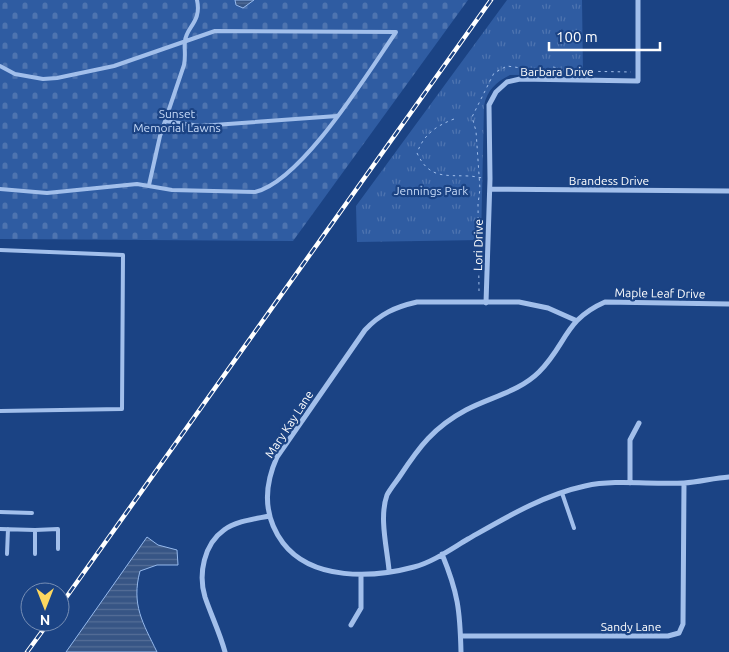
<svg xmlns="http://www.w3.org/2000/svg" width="729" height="652" font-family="Ubuntu,sans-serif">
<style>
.cemetery{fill:url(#cemetery-stones)}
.park{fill:url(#park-tufts)}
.water{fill:url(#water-rules);stroke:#95b9ed}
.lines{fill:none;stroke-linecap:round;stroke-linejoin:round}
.path{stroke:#a2bfeb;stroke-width:1;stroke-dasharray:2.5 4;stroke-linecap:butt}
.service{stroke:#a2bfeb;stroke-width:4}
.minor{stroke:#a2bfeb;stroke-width:5}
.rail-casing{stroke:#fff;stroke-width:4.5}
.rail{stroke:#1b4384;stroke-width:2.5;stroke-dasharray:8;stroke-linecap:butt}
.labels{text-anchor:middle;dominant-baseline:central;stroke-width:4.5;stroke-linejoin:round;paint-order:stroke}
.street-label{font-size:12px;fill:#fff;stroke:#1b4384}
.park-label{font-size:12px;fill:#c6daf8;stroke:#1b4384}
</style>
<defs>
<pattern id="cemetery-stones" width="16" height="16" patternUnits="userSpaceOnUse" patternTransform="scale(1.25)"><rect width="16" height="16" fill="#2f5ca2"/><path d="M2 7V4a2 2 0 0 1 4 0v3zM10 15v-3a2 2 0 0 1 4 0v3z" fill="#4e74b0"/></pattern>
<pattern id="park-tufts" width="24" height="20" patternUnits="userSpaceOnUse" patternTransform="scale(1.25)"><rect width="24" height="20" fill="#2f5ca2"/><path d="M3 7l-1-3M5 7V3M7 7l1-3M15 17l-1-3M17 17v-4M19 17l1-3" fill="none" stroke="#4e74b0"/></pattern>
<pattern id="water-rules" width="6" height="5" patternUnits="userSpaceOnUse" patternTransform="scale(1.25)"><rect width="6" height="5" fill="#375585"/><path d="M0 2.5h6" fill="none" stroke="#556e97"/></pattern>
</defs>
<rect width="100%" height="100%" fill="#1b4384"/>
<!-- cemetery -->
<path class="cemetery" d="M0,0H468L293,241L0,239Z"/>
<!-- park -->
<path class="park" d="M507,0H582L583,74L510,75C496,82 487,90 484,106L481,240L357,242L356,206Z"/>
<!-- water -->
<path class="water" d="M235,0H254L243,8L236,5Z
M147,537L158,545L177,550L178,565H157L140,571C131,605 143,623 157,652H66Z"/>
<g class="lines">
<!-- path -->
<path class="path" d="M454,119C436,126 424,134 417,153C429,179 445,175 469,176C474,176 479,178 485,178
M479,291L478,204L480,189L476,131L472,117L494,73L507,66L543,71L553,67L572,71L631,72"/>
<!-- service -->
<path class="service" d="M0,66L15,74L43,79L57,78L114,66L215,31L396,32C367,74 302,181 255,192L172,190L137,184L47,193L0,189
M165,121L200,126L337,116
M149,185L160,136L184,65C186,56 184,49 185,41C186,27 202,22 197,0
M0,250L123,255L122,409L0,411
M562,493L574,528
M0,512L32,513
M0,529L35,530V554
M35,530L58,529V549
M7,554L8,529"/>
<!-- minor -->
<path class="minor" d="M490,189L729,191
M486,303L490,179L489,105L496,92L507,82L520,79L638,81V0
M575,320L548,308L519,302H417C395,307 380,314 365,330L277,457C264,486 263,516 283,543C312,581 373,578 414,567C433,562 451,549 468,539C505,518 543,495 585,486C617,479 651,485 684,483C699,482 714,478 729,477
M630,483V440L639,423
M442,554C458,593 460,610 461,652
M389,570C387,548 379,517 387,495C390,489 396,482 400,476C419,447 434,427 466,410C490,397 519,392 539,372C567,344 564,320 605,302L729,304
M351,625L361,608V575
M461,636H668L679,633L683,624L684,483
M225,652C220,633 211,615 205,597C198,574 204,544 224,530C236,521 255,519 269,516"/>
<defs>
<path id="rail" d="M60,606L491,0
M27,652L49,622"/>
</defs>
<!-- rail casing -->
<use href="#rail" class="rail-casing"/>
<!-- rail -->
<use href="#rail" class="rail"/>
</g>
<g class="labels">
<!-- street labels -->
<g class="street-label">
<text x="557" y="71">Barbara Drive</text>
<text x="609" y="180">Brandess Drive</text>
<text transform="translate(478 245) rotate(-89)">Lori Drive</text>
<text transform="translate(660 293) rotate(1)">Maple Leaf Drive</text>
<text transform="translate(289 424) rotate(-57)">Mary Kay Lane</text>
<text x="631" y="626">Sandy Lane</text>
</g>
<!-- park labels -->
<g class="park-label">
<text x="177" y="113">Sunset<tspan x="177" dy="14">Memorial Lawns</tspan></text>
<text x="431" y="190">Jennings Park</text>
</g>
</g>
<!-- north arrow -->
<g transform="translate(45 607) rotate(180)"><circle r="24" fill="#1b4384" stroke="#768eb5"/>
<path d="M0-4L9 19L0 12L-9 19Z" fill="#fcd75f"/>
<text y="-8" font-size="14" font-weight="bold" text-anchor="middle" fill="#ffffff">N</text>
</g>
<!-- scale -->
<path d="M549 42v8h111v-8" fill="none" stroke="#ffffff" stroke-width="2.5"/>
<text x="556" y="42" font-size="15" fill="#ffffff" stroke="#1b4384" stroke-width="4" paint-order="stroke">100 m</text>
</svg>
